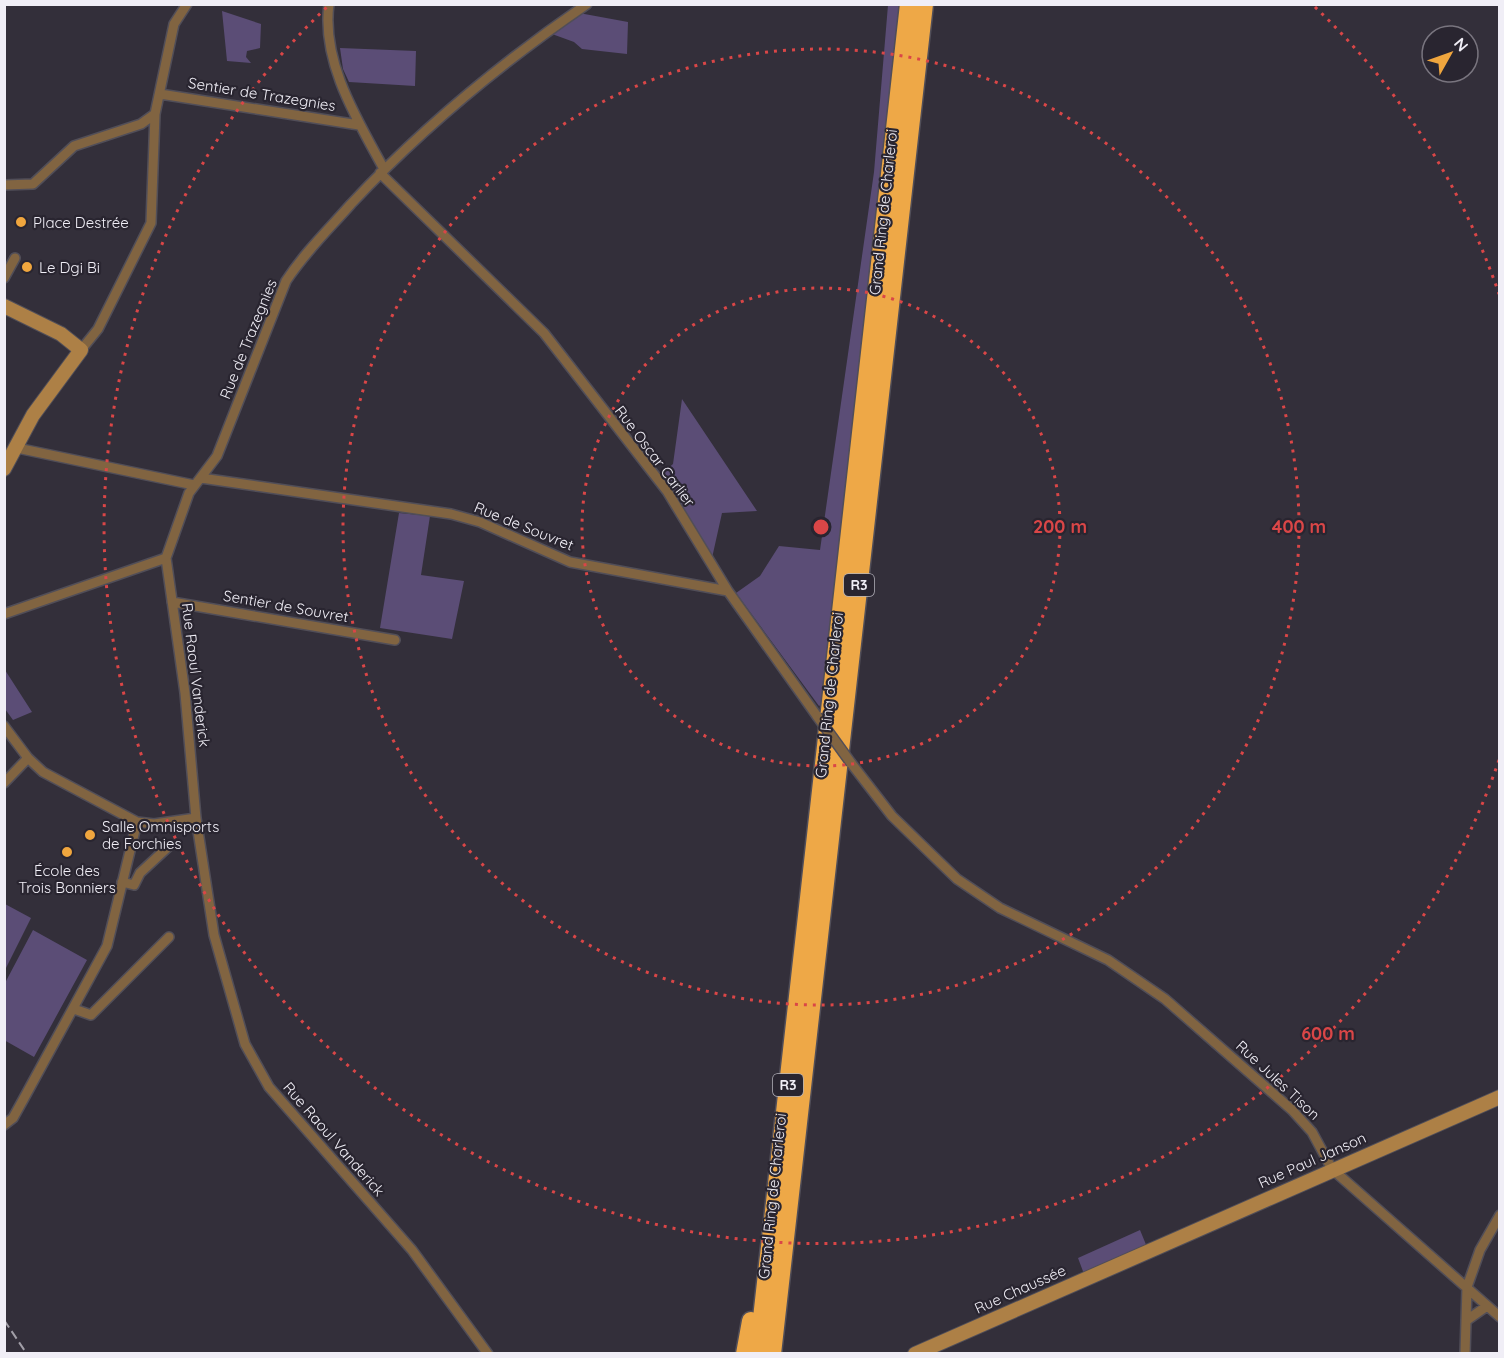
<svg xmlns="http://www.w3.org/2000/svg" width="1504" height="1358" font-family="Quicksand,sans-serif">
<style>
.green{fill:#5b4d76}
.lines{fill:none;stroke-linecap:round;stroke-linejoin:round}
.street-casing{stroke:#514e58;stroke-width:12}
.secondary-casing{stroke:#514e58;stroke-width:16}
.highway-casing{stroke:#514e58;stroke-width:21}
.street{stroke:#816441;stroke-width:9}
.secondary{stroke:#ad8046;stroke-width:14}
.highway{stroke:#eea847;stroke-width:18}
.rail{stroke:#a19ea7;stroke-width:2;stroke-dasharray:9 4.5;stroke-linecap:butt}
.street-bridge-casing{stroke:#514e58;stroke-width:12;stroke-linecap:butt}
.street-bridge{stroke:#816441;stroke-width:9}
.ring{fill:none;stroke:#da4647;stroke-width:3;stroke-dasharray:3 6}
.poi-dot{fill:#f0a63e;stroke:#292530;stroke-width:2}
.labels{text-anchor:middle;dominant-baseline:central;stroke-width:4.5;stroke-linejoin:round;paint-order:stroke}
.shield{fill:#292530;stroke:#b4b2bb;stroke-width:1.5}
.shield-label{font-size:14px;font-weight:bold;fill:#f0eef6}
.street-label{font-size:15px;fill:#f0eef6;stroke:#292530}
.poi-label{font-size:15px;fill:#f0eef6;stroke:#292530;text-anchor:start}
.centre{fill:#da4647;stroke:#292530;stroke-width:3}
.ring-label{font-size:18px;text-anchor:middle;font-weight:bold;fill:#da4647;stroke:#292530;stroke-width:4.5;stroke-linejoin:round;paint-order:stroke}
</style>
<rect width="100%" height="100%" fill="#332f3a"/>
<!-- green -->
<path class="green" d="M888,5H899L821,705L819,706L736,593L760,576L779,546L820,550L874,172Z
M222,11L261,24L260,48L247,51L246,57L251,63L227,61Z
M579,13L628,22L627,54L582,49L574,42L552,34Z
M340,48L416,51L415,86L349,82L343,69Z
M682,399L757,511L722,513L712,558L693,525L659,476L673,464Z
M399,513L430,516L421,575L464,581L452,639L380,628Z
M5,670L32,712L13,720L5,709Z
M5,904L31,918L5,970Z
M33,930L87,960L34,1057L4,1040L5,983Z
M1140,1230L1147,1247L1084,1274L1078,1258Z"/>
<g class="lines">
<defs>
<path id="street" d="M329,4C321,62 358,121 384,169
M160,94L359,125
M380,173L544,333L667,491L728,591L817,716
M4,185L33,184L74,146L141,124L155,114
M4,278L15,258
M81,350L98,329L151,223L155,114L174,24L187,4
M17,448L194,485
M201,478L451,514L480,522L570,562L728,591
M172,602L395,640
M4,614L166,558
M4,726L28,758L43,772L137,822L154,824L196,818
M851,763L892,816L957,879L1000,908L1108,960L1165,999L1292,1110L1312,1132L1332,1169L1500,1317
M4,783L28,758
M122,882L134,885L140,873L168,847
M74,1009L91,1015L169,937
M4,1125L13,1118L23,1100L107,946L137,822
M1467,1320L1487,1306
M488,1354L412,1250L269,1087L245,1044L214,935L196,818L185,693L166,558L189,493L217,456L286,281C305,252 329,229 351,204C422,128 501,63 587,4
M1465,1354L1467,1287L1480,1250L1500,1215"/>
<path id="secondary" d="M4,306L61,334L81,350L33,415L4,469
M915,1354L1500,1097"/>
<path id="highway" d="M745,1354L751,1321
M758,1354L909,4
M772,1354L924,4"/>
</defs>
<!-- street casing -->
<use href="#street" class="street-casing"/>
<!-- secondary casing -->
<use href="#secondary" class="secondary-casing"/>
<!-- highway casing -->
<use href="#highway" class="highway-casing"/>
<!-- street -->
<use href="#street" class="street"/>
<!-- secondary -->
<use href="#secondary" class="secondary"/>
<!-- highway -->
<use href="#highway" class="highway"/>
<!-- rail -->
<path class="rail" d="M4,1320L27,1354"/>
<defs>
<path id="street-bridge" d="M817,716L851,763"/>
</defs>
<!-- street-bridge casing -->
<use href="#street-bridge" class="street-bridge-casing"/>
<!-- street-bridge -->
<use href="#street-bridge" class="street-bridge"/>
</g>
<!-- distance rings -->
<g class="ring">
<circle cx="821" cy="527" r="239"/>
<circle cx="821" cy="527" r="478"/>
<path d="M1499 760A717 717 0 1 1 327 7M1315 7A717 717 0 0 1 1499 294"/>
</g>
<!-- markers -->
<g class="poi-dot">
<circle cx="21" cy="222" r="6"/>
<circle cx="27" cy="267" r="6"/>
<circle cx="90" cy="835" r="6"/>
<circle cx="67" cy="852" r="6"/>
</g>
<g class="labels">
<!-- shield labels -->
<g class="shield">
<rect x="844" y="574" width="30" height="22" rx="4.5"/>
<rect x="773" y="1074" width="30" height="22" rx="4.5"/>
</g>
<g class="shield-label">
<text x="859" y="585">R3</text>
<text x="788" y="1085">R3</text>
</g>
<!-- street labels -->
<g class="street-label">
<text transform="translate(262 94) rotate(9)">Sentier de Trazegnies</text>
<text transform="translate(883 212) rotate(-84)">Grand Ring de Charleroi</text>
<text transform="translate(248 339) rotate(-68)">Rue de Trazegnies</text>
<text transform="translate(655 456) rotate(53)">Rue Oscar Carlier</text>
<text transform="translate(524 526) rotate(22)">Rue de Souvret</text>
<text transform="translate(286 606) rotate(10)">Sentier de Souvret</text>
<text transform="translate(196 675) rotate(83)">Rue Raoul Vanderick</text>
<text transform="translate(829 695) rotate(-84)">Grand Ring de Charleroi</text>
<text transform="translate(1278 1080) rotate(43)">Rue Jules Tison</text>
<text transform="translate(334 1139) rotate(49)">Rue Raoul Vanderick</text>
<text transform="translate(1312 1160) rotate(-24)">Rue Paul Janson</text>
<text transform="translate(772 1196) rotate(-84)">Grand Ring de Charleroi</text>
<text transform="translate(1020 1289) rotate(-24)">Rue Chaussée</text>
</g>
<!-- poi labels -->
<g class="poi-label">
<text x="33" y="222">Place Destrée</text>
<text x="39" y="267">Le Dgi Bi</text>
<text x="102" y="826">Salle Omnisports<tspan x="102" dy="17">de Forchies</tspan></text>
<text x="67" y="870" text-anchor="middle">École des<tspan x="67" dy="17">Trois Bonniers</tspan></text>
</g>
</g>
<circle cx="821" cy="527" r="9" class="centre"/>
<g class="ring-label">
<text x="1060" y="533">200 m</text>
<text x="1299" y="533">400 m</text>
<text x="1328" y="1040">600 m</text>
</g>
<!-- border -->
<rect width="1504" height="1358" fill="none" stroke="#f0eef6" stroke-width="12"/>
<!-- north arrow -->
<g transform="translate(1450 54) rotate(50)"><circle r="28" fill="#292530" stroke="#79757f" stroke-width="1.5"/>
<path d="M0-4.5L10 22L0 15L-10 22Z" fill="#f0a63e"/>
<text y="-9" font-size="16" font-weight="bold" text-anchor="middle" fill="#f0eef6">N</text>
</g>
</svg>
